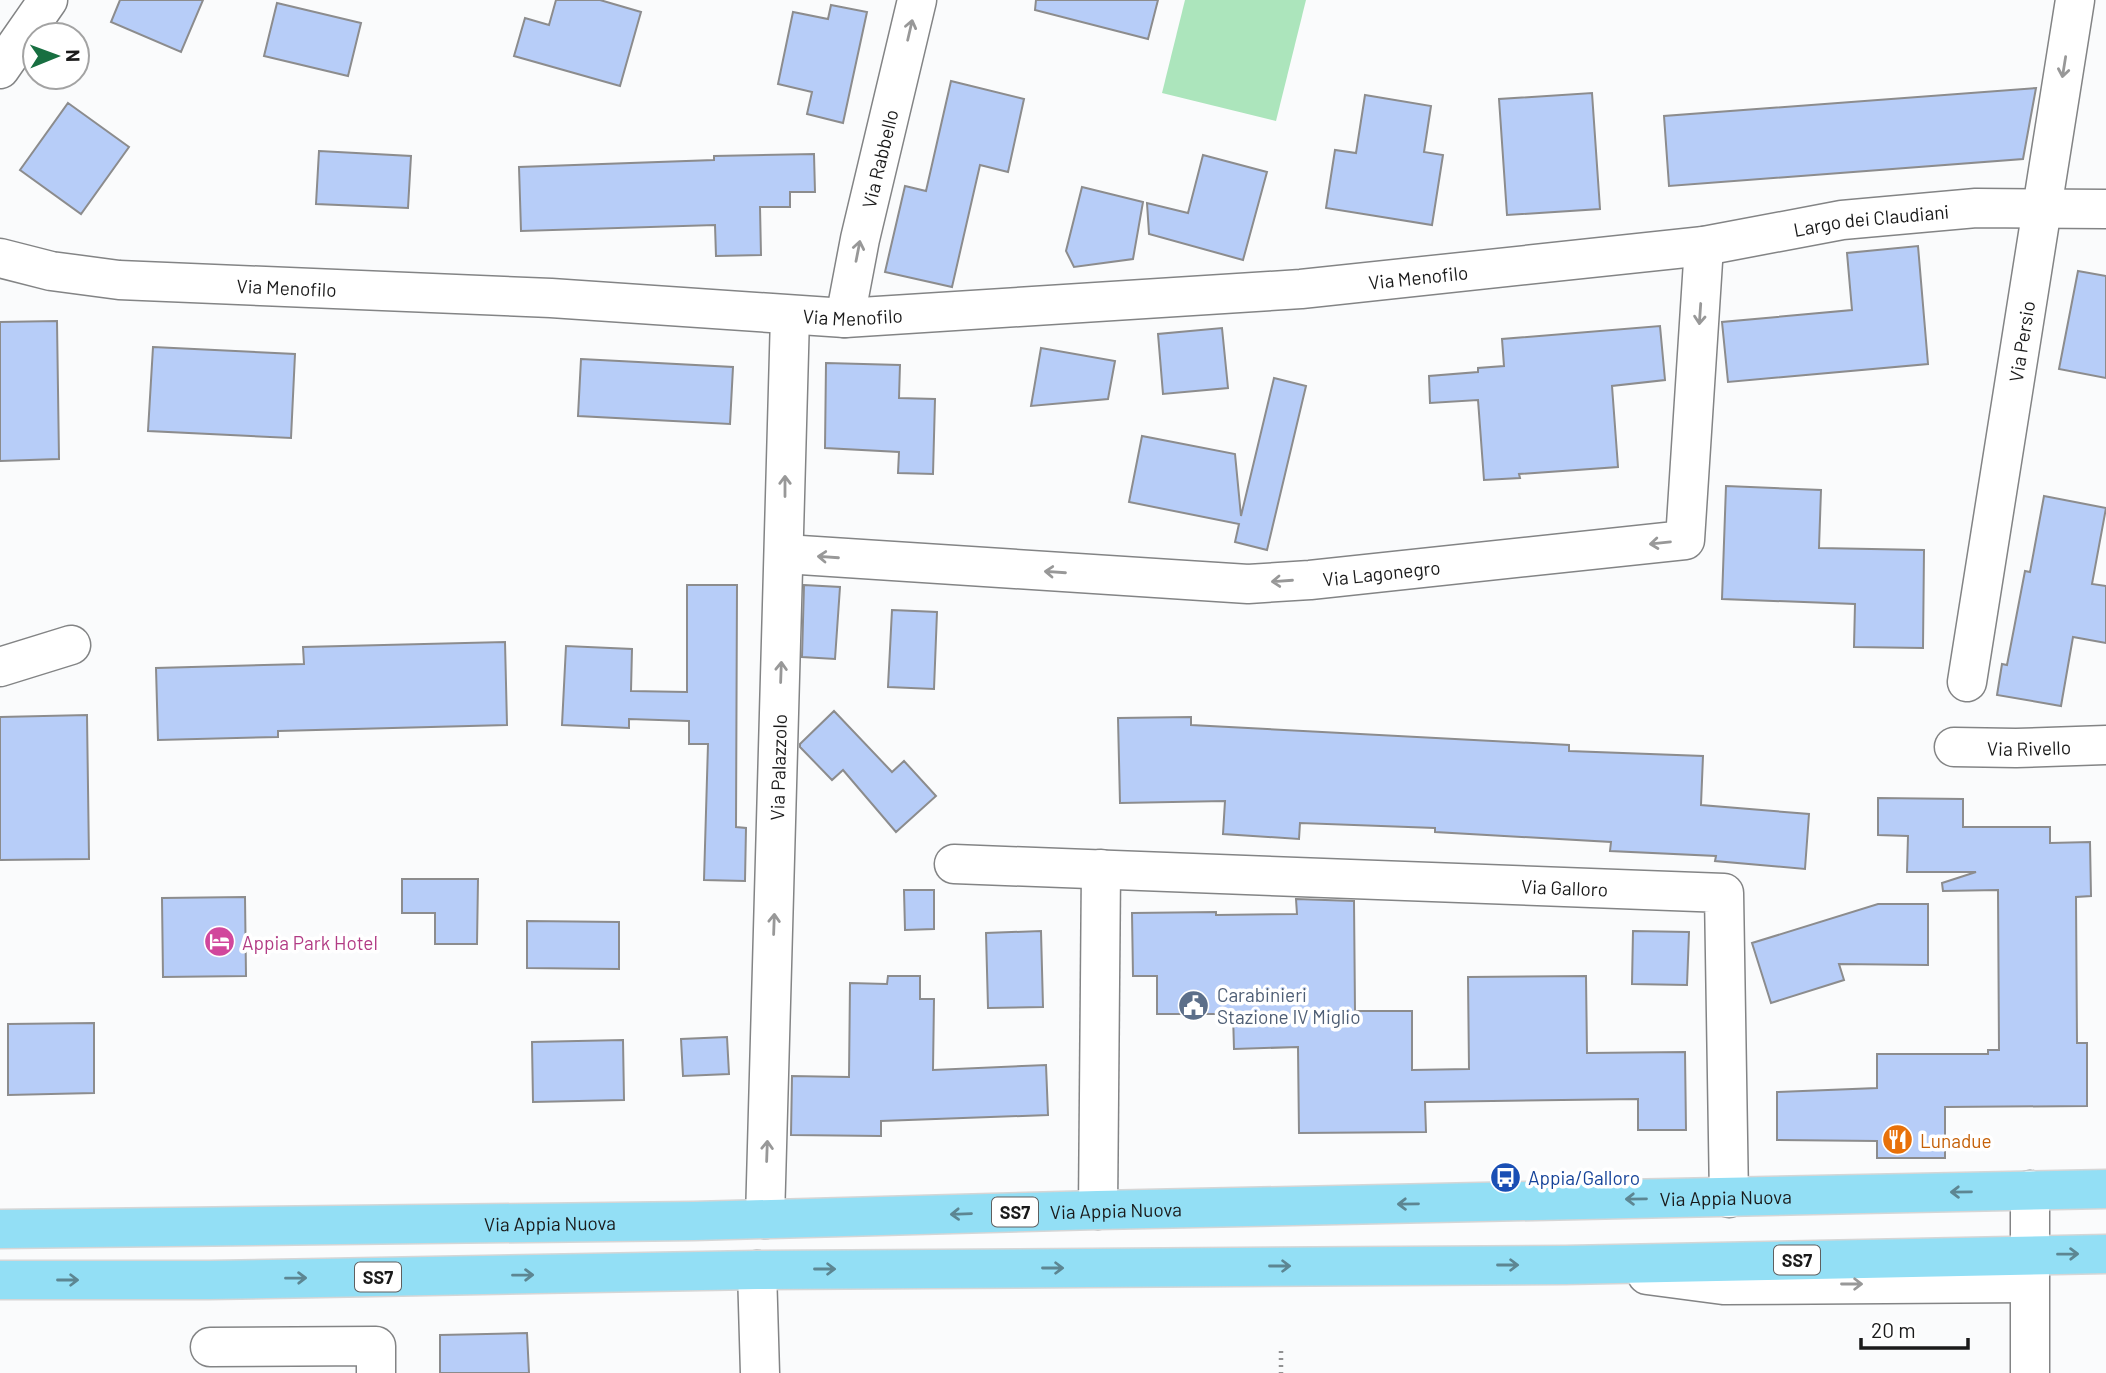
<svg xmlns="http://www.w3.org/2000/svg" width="2106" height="1373" font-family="Barlow,sans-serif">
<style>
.green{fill:#ace5bc}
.building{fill:#b7cdf8;stroke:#8c8c8d;stroke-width:2}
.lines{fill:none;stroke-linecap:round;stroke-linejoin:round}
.minor-casing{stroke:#838485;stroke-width:41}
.major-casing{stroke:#d6d6d6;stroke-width:41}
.path{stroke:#919192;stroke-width:4.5;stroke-dasharray:2 5;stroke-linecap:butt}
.minor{stroke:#fff;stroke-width:38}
.major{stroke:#93dff5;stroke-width:38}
.oneway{stroke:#989898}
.oneway2{stroke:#5d8692}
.labels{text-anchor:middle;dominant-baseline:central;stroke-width:7;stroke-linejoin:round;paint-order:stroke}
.shield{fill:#fff;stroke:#5f5f5f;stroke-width:2}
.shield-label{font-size:18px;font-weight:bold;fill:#1a1a1a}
.street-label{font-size:19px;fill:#1a1a1a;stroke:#fff}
.hotel-label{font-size:19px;fill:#b23c85;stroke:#fff;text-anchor:start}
.service-label{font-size:19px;fill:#4e5e75;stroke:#fff;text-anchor:start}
.food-label{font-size:19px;fill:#c56008;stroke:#fff;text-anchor:start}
.transit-label{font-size:19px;fill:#164399;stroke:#fff;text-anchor:start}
</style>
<rect width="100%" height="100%" fill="#fafbfc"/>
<!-- green -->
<path class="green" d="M1185,0H1306L1276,121L1162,93Z"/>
<!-- building -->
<path class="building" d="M120,0H203L181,52L111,22Z
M556,0H600L641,12L620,86L514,56L525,18L549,25Z
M1036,0H1158L1148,39L1035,10Z
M277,3L361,23L348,76L264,56Z
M831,5L867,12L843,123L807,114L812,92L778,84L793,12L828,19Z
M951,81L1024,99L1008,172L980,165L952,287L885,272L905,186L926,191Z
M2036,88L2023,159L1669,186L1664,116Z
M1592,93L1600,209L1507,215L1499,99Z
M1365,95L1431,106L1424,152L1443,155L1432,225L1326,208L1335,150L1356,153Z
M68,103L129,147L81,214L20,170Z
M319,151L411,156L408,208L316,204Z
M814,154L815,192H790V207H760L761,255L716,256L715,225L521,231L519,167L714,160V156Z
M1203,155L1267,172L1243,260L1149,234L1147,203L1188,213Z
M1082,187L1143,202L1133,259L1074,267L1066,251Z
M1918,246L1928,364L1728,382L1722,322L1852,310L1847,253Z
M2078,271L2106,276V378L2059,369Z
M57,321L59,459L0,461V322Z
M1660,326L1665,380L1612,386L1618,467L1519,474L1520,478L1484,480L1478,400L1430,403L1429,376L1478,372V368L1504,366L1502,339Z
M1222,328L1228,388L1163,394L1158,334Z
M153,347L295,354L291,438L148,431Z
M1041,348L1115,361L1108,399L1031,406Z
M581,359L733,367L730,424L578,416Z
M826,363L900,365L899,398L935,399L933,474L898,473L899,452L825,448Z
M1274,378L1306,386L1267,550L1235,542L1239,524L1129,502L1142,436L1235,454L1241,516Z
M1726,486L1821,490L1819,548L1924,550L1923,648L1854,647L1855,604L1722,599Z
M2044,496L2106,508L2092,584L2106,586V643L2073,637L2061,706L1997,695L2002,664L2007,665L2025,571L2030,572Z
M687,585H737L736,827L746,828L745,881L704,880L708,744H689V721L629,719V728L562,725L566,646L632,649L631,691L687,692Z
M804,585L840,587L835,659L802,657Z
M892,610L937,612L934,689L888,687Z
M505,642L507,725L278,731V737L158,740L156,668L304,664L303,647Z
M834,711L892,772L904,761L936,796L896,832L843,770L832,780L800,747V744Z
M87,715L89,859L0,860V717Z
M1191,717V725L1569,745V751L1703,756L1701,805L1809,814L1805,869L1715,861L1716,856L1610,851L1611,842L1435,832V828L1300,823L1299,839L1223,834L1225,801L1120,803L1118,718Z
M1878,798L1963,799V827H2050V843L2090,842L2091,896L2076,897L2077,1043H2087V1106L1945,1107V1158H1877V1141L1777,1140V1092L1877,1088V1054H1988V1050H1999L1998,890L1943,891L1942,883L1976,872H1907L1908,836L1878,835Z
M402,879H478L477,944H435V913H402Z
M904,890H934V929L905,930Z
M245,897L246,976L163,977L162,898Z
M1296,899L1354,901L1355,1011H1412V1070L1469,1069L1468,977L1586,976L1587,1053L1685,1052L1686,1130H1638V1099L1425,1102L1426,1132L1299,1133L1298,1047L1234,1049L1233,1014H1157V976H1133L1132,913L1216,912V915L1297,914Z
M1878,904H1928V965L1839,964L1844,980L1771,1003L1752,943Z
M527,921L619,922V969L527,968Z
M1041,931L1043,1007L988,1008L986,933Z
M1633,931L1689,932L1687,985L1632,984Z
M888,976H920V999H934L933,1070L1046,1065L1048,1115L881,1121V1136L791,1135L792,1076L849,1077L850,983L887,984Z
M94,1023V1093L8,1095V1024Z
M727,1037L729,1074L683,1076L681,1039Z
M623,1040L624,1100L533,1102L532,1042Z
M527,1333L529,1373H440V1335Z"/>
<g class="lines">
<defs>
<g id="minor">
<path d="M0,69L48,0"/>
<path id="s1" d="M0,258L51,271L119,280L551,298L845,318L1301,289L1704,246L1842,220L1976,208L2106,209"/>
<path id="s2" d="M845,318L860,239L917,0"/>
<path id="s3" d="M785,554L1248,584L1310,580L1685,540L1704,246"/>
<path d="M0,667L71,645"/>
<path id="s4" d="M1967,682L2075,0"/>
<path id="s5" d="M1954,747L2016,748L2106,745"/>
<path id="s6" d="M954,864L1724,893L1729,1198"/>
<path d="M2030,1190V1373"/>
<path d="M1098,1210L1101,869"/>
<path id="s7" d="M765,1219L790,316"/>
<path d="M757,1270L760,1373"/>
<path d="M1647,1275L1723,1285L2029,1283"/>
<path d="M210,1347L376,1346V1373"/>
</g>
<g id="major">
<path id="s8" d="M0,1229L694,1221L1098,1210L2106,1189"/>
<path d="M0,1280H209L757,1270L1565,1265L2106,1254"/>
</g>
</defs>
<!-- minor casing -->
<use href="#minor" class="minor-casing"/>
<!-- major casing -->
<use href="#major" class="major-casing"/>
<!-- path -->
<path class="path" d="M1281,1351V1373"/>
<!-- minor -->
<use href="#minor" class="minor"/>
<!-- major -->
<use href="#major" class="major"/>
</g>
<!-- one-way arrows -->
<defs><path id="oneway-shaft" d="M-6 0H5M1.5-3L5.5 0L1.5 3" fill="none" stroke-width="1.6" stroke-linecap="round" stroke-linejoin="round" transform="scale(1.75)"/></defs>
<g class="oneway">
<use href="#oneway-shaft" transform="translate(910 30) rotate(-77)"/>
<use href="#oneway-shaft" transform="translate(2064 67) rotate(99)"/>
<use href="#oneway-shaft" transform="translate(858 251) rotate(-79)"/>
<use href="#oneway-shaft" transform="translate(1700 314) rotate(94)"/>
<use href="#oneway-shaft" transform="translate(785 486) rotate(-90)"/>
<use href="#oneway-shaft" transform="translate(1660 543) rotate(174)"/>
<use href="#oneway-shaft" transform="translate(828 557) rotate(-176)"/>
<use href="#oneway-shaft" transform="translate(1055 572) rotate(-176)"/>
<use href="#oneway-shaft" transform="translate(1282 581) rotate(176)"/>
<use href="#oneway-shaft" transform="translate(781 672) rotate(-88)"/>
<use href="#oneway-shaft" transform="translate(774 924) rotate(-88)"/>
<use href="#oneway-shaft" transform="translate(767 1151) rotate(-88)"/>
<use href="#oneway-shaft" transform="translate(1852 1284)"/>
</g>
<g class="oneway2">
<use href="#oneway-shaft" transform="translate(1961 1192) rotate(179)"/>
<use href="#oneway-shaft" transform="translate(1636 1199) rotate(179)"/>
<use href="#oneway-shaft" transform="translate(1408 1204) rotate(179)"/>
<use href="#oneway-shaft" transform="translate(961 1214) rotate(178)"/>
<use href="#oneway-shaft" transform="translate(2068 1254) rotate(-1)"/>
<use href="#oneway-shaft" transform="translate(1508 1265)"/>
<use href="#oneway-shaft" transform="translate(1280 1266)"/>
<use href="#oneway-shaft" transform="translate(1053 1268)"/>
<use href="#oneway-shaft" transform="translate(825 1269)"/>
<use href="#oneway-shaft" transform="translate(523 1275) rotate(-1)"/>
<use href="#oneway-shaft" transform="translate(296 1278) rotate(-1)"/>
<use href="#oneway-shaft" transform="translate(68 1280)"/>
</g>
<!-- icons -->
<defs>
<symbol id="hotel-disc" viewBox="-11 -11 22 22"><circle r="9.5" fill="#d1479c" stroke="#fff"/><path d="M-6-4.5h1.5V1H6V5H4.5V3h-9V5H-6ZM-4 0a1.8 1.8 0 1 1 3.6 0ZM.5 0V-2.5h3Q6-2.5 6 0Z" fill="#fff"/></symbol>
<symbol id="civic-disc" viewBox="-11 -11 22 22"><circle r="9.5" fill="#5c6f8a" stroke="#fff"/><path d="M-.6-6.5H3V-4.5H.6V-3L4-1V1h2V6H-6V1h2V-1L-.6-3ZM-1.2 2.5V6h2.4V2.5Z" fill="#fff"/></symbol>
<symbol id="restaurant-disc" viewBox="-11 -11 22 22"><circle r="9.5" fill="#e8710a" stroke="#fff"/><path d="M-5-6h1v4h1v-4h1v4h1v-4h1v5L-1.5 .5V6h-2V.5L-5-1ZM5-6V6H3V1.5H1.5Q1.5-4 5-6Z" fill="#fff"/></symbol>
<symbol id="bus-disc" viewBox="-11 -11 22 22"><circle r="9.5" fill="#1a4fb4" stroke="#fff"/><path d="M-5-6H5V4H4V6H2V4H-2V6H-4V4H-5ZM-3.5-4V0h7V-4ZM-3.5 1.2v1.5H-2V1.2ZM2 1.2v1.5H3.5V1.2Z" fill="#fff"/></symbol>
</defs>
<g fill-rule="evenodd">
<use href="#hotel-disc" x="202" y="924" width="35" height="35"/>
<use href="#civic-disc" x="1176" y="988" width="35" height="35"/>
<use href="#restaurant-disc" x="1880" y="1122" width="35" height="35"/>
<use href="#bus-disc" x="1488" y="1160" width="35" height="35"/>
</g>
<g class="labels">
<!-- shield labels -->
<g class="shield">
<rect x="992" y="1197.5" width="46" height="29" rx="5"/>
<rect x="1774" y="1245.5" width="46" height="29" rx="5"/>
<rect x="355" y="1262.5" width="46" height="29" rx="5"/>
</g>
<g class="shield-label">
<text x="1015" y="1212">SS7</text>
<text x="1797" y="1260">SS7</text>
<text x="378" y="1277">SS7</text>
</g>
<!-- street labels -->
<g class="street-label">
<text stroke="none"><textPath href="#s2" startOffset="163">Via Rabbello</textPath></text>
<text stroke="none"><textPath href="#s1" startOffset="1880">Largo dei Claudiani</textPath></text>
<text stroke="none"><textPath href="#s1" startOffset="1423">Via Menofilo</textPath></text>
<text stroke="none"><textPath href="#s1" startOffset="289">Via Menofilo</textPath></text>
<text stroke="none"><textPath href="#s1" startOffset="856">Via Menofilo</textPath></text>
<text stroke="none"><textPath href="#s4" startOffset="345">Via Persio</textPath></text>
<text stroke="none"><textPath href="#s3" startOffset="598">Via Lagonegro</textPath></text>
<text stroke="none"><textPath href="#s5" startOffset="75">Via Rivello</textPath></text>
<text stroke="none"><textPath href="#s7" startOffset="452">Via Palazzolo</textPath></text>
<text stroke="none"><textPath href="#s6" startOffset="611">Via Galloro</textPath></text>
<text stroke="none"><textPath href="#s8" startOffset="1726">Via Appia Nuova</textPath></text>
<text stroke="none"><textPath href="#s8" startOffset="1116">Via Appia Nuova</textPath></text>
<text stroke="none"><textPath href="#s8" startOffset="550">Via Appia Nuova</textPath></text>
</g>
<!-- hotel labels -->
<g class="hotel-label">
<text x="242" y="942">Appia Park Hotel</text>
</g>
<!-- service labels -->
<g class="service-label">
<text x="1217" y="994">Carabinieri<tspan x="1217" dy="22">Stazione IV Miglio</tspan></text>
</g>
<!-- food labels -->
<g class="food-label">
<text x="1920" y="1140">Lunadue</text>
</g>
<!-- transit labels -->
<g class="transit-label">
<text x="1528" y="1177">Appia/Galloro</text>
</g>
</g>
<!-- north arrow -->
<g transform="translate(56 56) rotate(89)"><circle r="33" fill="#ffffff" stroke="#a3a3a3" stroke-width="2"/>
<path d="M0-5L12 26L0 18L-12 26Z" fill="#186f41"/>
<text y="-10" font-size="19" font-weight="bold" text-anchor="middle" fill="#1a1a1a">N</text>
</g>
<!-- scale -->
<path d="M1861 1338v10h107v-10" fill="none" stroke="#1a1a1a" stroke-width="3.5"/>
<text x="1871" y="1338" font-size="21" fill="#1a1a1a" stroke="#ffffff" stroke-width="5" paint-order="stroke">20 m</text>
</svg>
